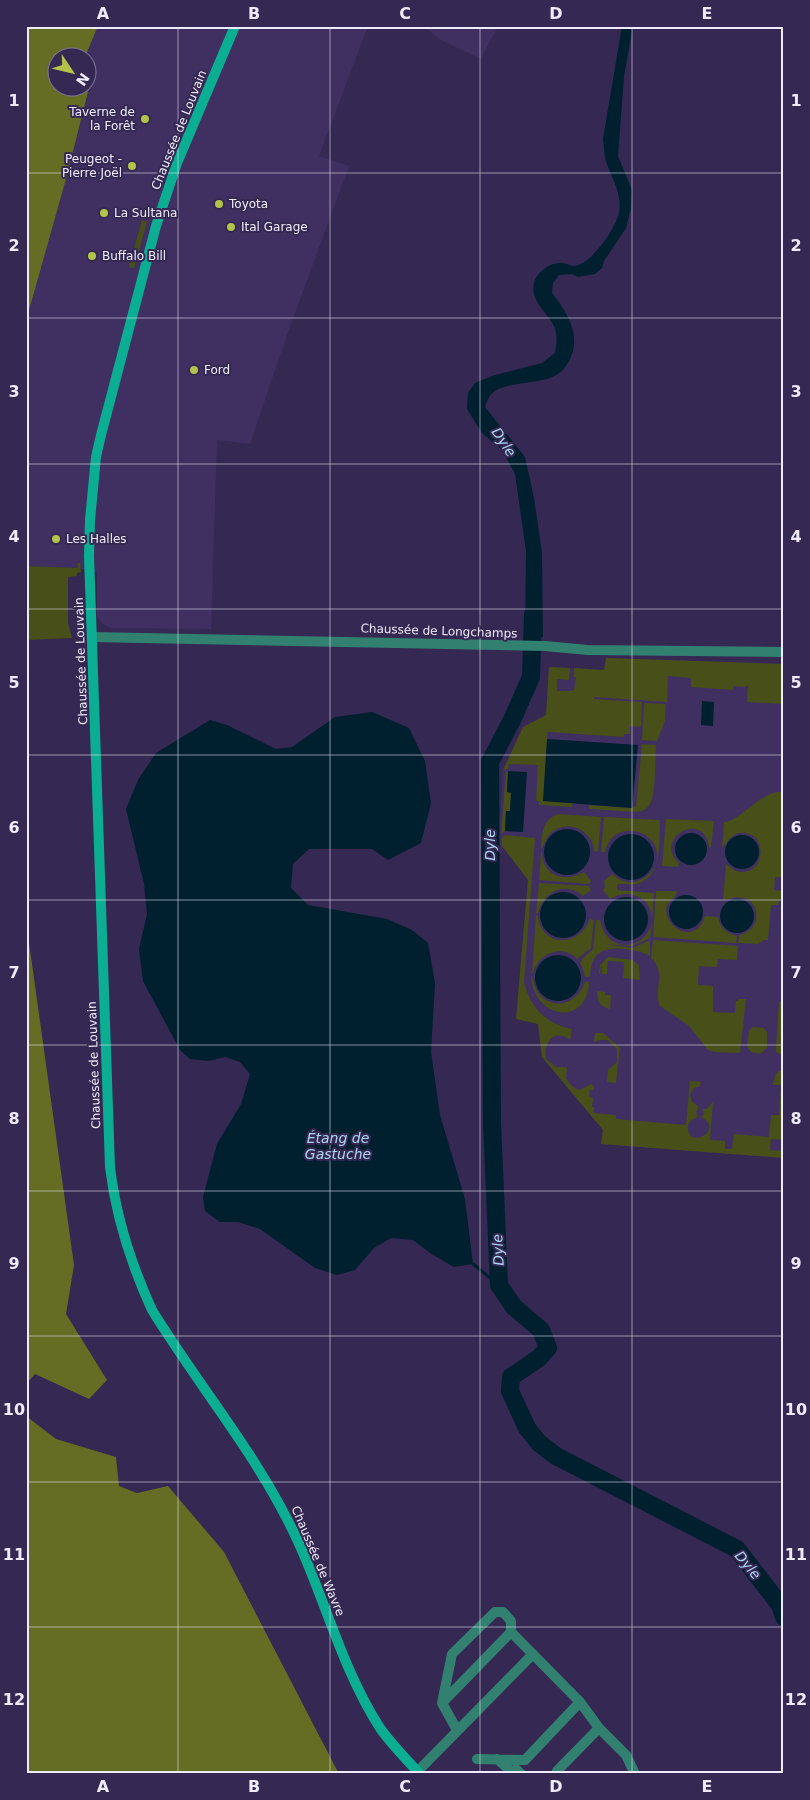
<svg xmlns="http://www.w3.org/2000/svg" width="810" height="1800" font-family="'DejaVu Sans',sans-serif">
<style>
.built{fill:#3f3061}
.green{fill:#484f18}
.forest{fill:#646d23}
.water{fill:#001f2f}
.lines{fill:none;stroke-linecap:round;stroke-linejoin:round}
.stream{stroke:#001f2f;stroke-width:3}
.river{stroke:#001f2f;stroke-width:18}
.street{stroke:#328170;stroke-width:10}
.secondary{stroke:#0bae93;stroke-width:10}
.grid{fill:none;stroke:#efebfc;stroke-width:1;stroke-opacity:0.55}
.poi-dot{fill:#b3c24b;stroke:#352852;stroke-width:2}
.labels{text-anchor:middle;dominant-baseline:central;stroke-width:4;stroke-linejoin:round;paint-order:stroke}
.poi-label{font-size:12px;fill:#efebfc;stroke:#352852;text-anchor:start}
.street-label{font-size:12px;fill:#efebfc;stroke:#352852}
.water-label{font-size:14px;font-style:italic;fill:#aad6f3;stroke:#352852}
.neatline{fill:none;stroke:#efebfc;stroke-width:2}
.grid-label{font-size:16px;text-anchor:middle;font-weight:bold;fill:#efebfc}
</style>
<rect width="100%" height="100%" fill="#352852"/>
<!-- built -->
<path class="built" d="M98,26H368L319,156L349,166L287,335L250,444L217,440L211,629L111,628L103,624L97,617V573L78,568L26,566V321L66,179L92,72L88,69V58L85,57Z
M423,26H498L481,59L441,40Z
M606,658L784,664V1158L601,1144L603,1130L542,1057L538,1024L516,1019L528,880L502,847V854L498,852L503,770L523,727L546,715L549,667L604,670Z"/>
<!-- green -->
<path class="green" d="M142,220L147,222L134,268H131L129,266Z
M78,563H80L81,572L77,573V576L68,577V623L72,638L26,640V566L78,568Z
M606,658L784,664V704L747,702L748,685L745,687L733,686V690L691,687V678L668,676L667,702L594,697V699L642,702L641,727L630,726V734H624V737L548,732L543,801L573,803L572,807L539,805V801H536L538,765L509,764L508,769L503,770L523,727L546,715L549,667L570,668L569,680L557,679V691H568L574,690L576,677H574V668L604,670Z
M644,703L666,704L665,721L657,741L642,740Z
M642,744L656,745C655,758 656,794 650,804C647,809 643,811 637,812L589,809V805L632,808L636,806Z
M508,771L507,792H511L510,811H506L505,831L501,834L506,772Z
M777,792H784V877H775L774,890L782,891V898L779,901L778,905H771L768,940H764L758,944L738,943L739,935C769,929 758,884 723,901L726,864C729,866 732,869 736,871C757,877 768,852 755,837C738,827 731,836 722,848L724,822C740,821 755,797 777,792Z
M559,814L601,817L598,852L594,851C593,833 573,821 557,829C547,833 545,843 541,850C542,835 542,818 559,814Z
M604,817L660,820C659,842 663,876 637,884C630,885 623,884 617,884V890L654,893L652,918C650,896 628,888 610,899L603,890L605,887L604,881L612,874C621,881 629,885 640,880C647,877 653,871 656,864C666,830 612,816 605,852H601Z
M666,819L714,821L711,847H709C705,809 652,838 679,863L678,867L662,866Z
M505,835L535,838L524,982C530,1007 546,1024 572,1029L570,1040C554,1028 543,1042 546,1059L556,1067H566L567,1068L566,1078C569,1084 573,1088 580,1090L591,1084L594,1086V1090H590L589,1097L593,1098L592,1107H594V1113L616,1115V1119L686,1125L690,1081L701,1082L700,1086L694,1088L690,1095L692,1102L699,1107L696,1112L698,1117C692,1119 687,1122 688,1129C690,1150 725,1129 701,1117L704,1113L702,1109H707L713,1102L710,1140L725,1141V1149H732L734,1134L769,1137L771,1115H779L781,1085H773C774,1077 775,1071 784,1069V1140L771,1139L770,1150L784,1151V1158L601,1144L603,1130L542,1057L538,1024L516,1019L528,880L502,846V838Z
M541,852H542C542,876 565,883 584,872L591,881L589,884L539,880Z
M539,883L589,886L591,890L583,896C565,880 542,892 538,914L536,913Z
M656,891H677L676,896C647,913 692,955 705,916L718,917C720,928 726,933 737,936L736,943L653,937Z
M536,915L538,916C541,947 579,948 590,919L594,920L591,948L577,959C562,943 538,954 533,973H532Z
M596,920H600C605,951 642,954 652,924L650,938L632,946L604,944L633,948L650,940V956C641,951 633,950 623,949C601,947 591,954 590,977H585L582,966L580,963L582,961L581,960L593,949Z
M653,940L738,946L737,960L718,959L717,967L699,966L698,983L699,985L713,986V1012L735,1013L736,1001H738V999H746L740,1053L715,1052L708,1050L689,1026L660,1006C652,989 668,974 651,958Z
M608,957L633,960L639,966L640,980L623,978L624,962L608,961L607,974H602V966H601L600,974L599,973L600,965Z
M531,975C534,980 534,987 538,993C553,1012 578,1003 585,982H589C588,1027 533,1020 531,975Z
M597,991L605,992V995H611L610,1009C600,1007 597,1001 597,991Z
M779,1002H784V1056L776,1052V1048Z
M753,1027L764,1028L767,1032V1048L760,1054L751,1052L747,1046L749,1030Z
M595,1033H603L620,1048L616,1083L607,1082L608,1070L617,1062V1049L608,1040H599L594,1042Z"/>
<!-- forest -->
<path class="forest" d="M26,26H98L85,57L58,58V88H88V69L93,72L66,179L26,321Z
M26,921L74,1265L66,1314L107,1380L89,1399L35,1374L26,1384Z
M26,1416L56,1439L116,1457L119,1486L137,1493L168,1486L224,1552L339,1774H26Z"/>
<!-- water -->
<path class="water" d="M622,26H633L624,76L618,156L632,190L631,208L626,228L604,261L602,268L595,274L578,277L572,274L559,275L553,283L552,293C568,313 583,338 568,363C563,371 557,376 547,379C532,383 513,383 498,389C490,393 487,400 485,407L525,457L534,498L542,553L543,637L525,636L526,551L515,474L502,450L482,433L467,409L468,393L475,383L492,376L542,363L555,353C557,343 558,333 553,324C545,310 528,298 535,280C538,272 550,263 559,263C564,262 569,266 574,266C591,265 616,228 619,213C623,193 610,176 605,158C604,152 604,145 603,139Z
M702,701L714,702L713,726L701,725Z
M372,712L409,728L425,761L431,803L421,843L388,860L372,849H309L293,864L291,888L308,905L387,919L412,930L428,943L435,983L431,1052L440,1115L465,1199L473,1264L454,1267L430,1253L413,1240L391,1238L374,1248L355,1270L337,1275L315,1268L260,1229L238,1222H220L205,1211L203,1197L217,1144L241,1104L250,1074L240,1062L225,1057L208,1061L190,1059L180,1050L143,981L139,949L147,914L144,884L126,809L138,780L156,753L210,720L227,725L276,749L292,747L335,717Z
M547,739L638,745L632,808L543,801Z
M508,771L527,772L523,832L505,831L506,811H510L511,793L507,792Z
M544 852a23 23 0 1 1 46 0a23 23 0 1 1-46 0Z
M675 849a16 16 0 1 1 32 0a16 16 0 1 1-32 0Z
M608 857a23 23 0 1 1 46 0a23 23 0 1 1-46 0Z
M725 852a17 17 0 1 1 34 0a17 17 0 1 1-34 0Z
M540 915a23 23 0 1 1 46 0a23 23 0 1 1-46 0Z
M669 912a17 17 0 1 1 34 0a17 17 0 1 1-34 0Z
M604 919a22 22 0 1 1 44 0a22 22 0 1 1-44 0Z
M720 916a17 17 0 1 1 34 0a17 17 0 1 1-34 0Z
M535 978a23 23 0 1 1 46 0a23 23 0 1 1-46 0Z"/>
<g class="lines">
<!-- stream -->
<path class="stream" d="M473,1264L499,1285"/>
<!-- river -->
<path class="river" d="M533,614L531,677L512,720L490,762L492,1123L499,1285L514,1307L541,1330L548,1348L539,1358L511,1377L510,1391L527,1428L539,1443L556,1456L737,1549L780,1605L784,1617"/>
<!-- street -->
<path class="street" d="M92,637L545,646L588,650L784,652
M442,1703L452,1654L495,1612H503L511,1621V1632
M457,1730L442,1703L511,1632L580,1702L599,1728L626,1755L635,1774
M477,1759L525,1760L580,1702
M497,1759L513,1773L516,1769L521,1774
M418,1771L533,1654
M559,1774L557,1771L599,1728"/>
<!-- secondary -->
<path class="secondary" d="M235,26L177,163L156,226L101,435L96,457L90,520L89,556L110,1167C116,1218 131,1264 152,1310C195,1380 249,1445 286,1517C322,1585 338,1663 380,1728C392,1745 406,1759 420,1774"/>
</g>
<!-- grid -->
<path class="grid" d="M178,26V1774M330,26V1774M480,26V1774M632,26V1774M26,173H784M26,318H784M26,464H784M26,609H784M26,755H784M26,900H784M26,1045H784M26,1191H784M26,1336H784M26,1482H784M26,1627H784"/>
<!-- markers -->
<g class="poi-dot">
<circle cx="145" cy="119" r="5"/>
<circle cx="132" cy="166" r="5"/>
<circle cx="219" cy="204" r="5"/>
<circle cx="104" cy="213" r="5"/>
<circle cx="231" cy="227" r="5"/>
<circle cx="92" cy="256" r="5"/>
<circle cx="194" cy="370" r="5"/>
<circle cx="56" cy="539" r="5"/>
</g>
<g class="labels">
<!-- poi labels -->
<g class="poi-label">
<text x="135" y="112" text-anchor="end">Taverne de<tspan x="135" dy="14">la Forêt</tspan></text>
<text x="122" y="159" text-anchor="end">Peugeot -<tspan x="122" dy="14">Pierre Joël</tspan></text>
<text x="229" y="204">Toyota</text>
<text x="114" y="213">La Sultana</text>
<text x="241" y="227">Ital Garage</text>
<text x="102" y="256">Buffalo Bill</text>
<text x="204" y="370">Ford</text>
<text x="66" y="539">Les Halles</text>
</g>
<!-- street labels -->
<g class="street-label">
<text transform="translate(179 130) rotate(-68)">Chaussée de Louvain</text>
<text transform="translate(439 631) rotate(2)">Chaussée de Longchamps</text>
<text transform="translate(81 661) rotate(-92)">Chaussée de Louvain</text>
<text transform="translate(94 1065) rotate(-92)">Chaussée de Louvain</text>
<text transform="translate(318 1561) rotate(67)">Chaussée de Wavre</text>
</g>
<!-- water labels -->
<g class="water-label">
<text transform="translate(504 442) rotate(56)">Dyle</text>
<text transform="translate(490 845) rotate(-90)">Dyle</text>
<text x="338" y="1138">Étang de<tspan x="338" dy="16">Gastuche</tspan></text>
<text transform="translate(498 1250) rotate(-93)">Dyle</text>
<text transform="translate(748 1565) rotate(50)">Dyle</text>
</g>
</g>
<!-- border -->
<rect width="810" height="1800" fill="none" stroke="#352852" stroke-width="55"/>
<!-- north arrow -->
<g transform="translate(72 72) rotate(125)"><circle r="24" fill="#352852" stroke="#7f7696"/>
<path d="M0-4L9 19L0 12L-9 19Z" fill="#b3c24b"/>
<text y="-8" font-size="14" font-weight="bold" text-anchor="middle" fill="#efebfc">N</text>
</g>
<rect x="28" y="28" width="754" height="1744" class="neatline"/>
<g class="grid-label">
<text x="103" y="19">A</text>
<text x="254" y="19">B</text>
<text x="405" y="19">C</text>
<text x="556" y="19">D</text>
<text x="707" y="19">E</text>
<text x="14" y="106">1</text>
<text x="796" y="106">1</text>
<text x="14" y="251">2</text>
<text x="796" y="251">2</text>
<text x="14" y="397">3</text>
<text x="796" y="397">3</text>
<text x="14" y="542">4</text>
<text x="796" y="542">4</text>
<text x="14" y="688">5</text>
<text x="796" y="688">5</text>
<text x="14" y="833">6</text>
<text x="796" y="833">6</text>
<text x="14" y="978">7</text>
<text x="796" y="978">7</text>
<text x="14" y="1124">8</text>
<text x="796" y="1124">8</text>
<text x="14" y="1269">9</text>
<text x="796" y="1269">9</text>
<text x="14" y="1415">10</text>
<text x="796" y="1415">10</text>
<text x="14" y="1560">11</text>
<text x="796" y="1560">11</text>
<text x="14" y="1705">12</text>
<text x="796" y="1705">12</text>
<text x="103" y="1792">A</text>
<text x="254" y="1792">B</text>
<text x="405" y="1792">C</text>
<text x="556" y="1792">D</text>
<text x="707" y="1792">E</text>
</g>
</svg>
